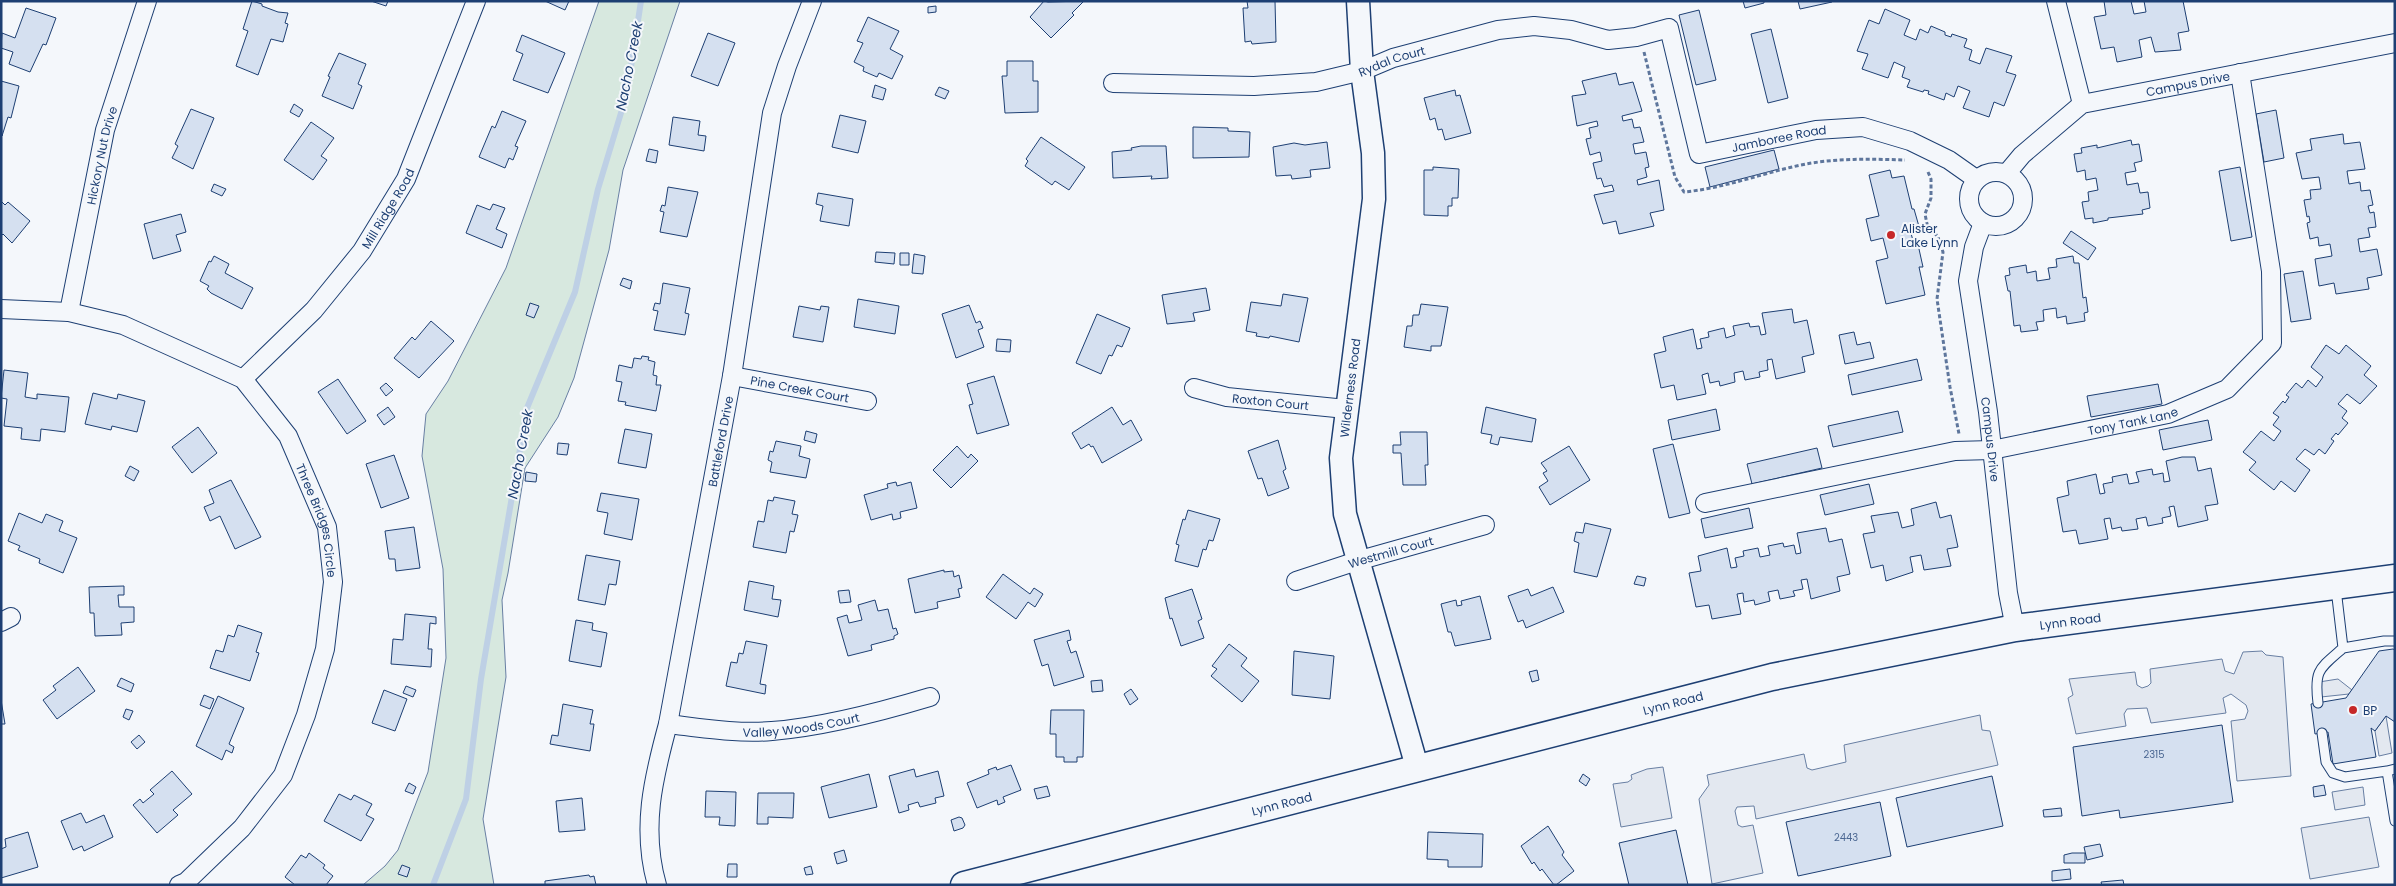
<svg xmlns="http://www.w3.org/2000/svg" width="2396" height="886" font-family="Poppins,sans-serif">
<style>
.green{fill:#d7e8df;stroke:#687fa3}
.parking{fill:#e3e8f0;stroke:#687fa3}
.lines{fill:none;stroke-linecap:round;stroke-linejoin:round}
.stream{stroke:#bed0e5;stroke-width:6}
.building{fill:#d5e0f0;stroke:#1d3f73}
.service-casing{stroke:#1d3f73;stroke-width:11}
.minor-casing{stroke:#1d3f73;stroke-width:20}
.tertiary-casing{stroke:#1d3f73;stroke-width:25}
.secondary-casing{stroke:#1d3f73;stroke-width:29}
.path{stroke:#5e769c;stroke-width:3;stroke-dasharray:4 2.5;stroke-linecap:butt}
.service{stroke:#f4f7fb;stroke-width:9}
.minor{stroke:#f4f7fb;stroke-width:18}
.tertiary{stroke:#f4f7fb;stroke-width:22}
.secondary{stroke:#f4f7fb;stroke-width:26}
.poi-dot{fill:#c62828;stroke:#f4f7fb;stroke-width:2}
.labels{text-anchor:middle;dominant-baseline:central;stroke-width:4;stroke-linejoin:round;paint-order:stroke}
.number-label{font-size:10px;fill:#4b6792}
.street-label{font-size:12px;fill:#1d3f73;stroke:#f4f7fb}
.poi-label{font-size:12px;fill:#1d3f73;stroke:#f4f7fb;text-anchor:start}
.water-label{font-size:14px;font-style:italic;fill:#1d3f73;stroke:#f4f7fb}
</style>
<rect width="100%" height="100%" fill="#f4f7fb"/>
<!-- green -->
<path class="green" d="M599,1H680L623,170L609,250L574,378L558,417L525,468L508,573L502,600L506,677L483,819L494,885H363L385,866L398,850L428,772L446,658L443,569L422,456L426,414L448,381L506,268Z"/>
<!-- parking -->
<path class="parking" d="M2262,651L2266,655L2283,657L2291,776L2237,781L2231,721L2245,719L2248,711L2246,705L2231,694L2223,698L2226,713L2151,723L2147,708L2127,709L2124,714L2126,726L2076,734L2068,698L2073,695L2069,679L2135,672L2137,685L2142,688L2148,686L2151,683L2150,669L2222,659L2225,671L2234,674L2243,652Z
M2338,679L2352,690L2349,694L2321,697L2319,682Z
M1980,715L1982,730L1990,731L1998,765L1756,819L1754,806L1737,807L1735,811L1738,825L1742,827L1753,825L1763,873L1712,884L1699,799L1709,785L1707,775L1804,754L1807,768L1812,770L1846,762L1844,745Z
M2386,716L2392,753L2379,756L2375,731Z
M1663,767L1672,818L1621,827L1613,784L1628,782L1632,779L1631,775L1647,769Z
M2363,787L2365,805L2335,810L2332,792Z
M2369,817L2379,867L2310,879L2301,828Z"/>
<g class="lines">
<!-- stream -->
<path class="stream" d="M433,885L466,799L481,679L527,408L575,292L598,189L627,93L641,1"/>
</g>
<!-- building -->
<path class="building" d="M252,1L262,4V6L278,12L288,13L285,23L288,24L283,42L271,39L258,75L236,66L248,31L243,29Z
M371,1H388L386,6Z
M545,1H569L565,10Z
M1044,1L1048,2L1084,1L1072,13L1074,15L1051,38L1030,17Z
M1247,1H1275L1276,42L1252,44L1251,41L1245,42L1243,8H1248Z
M1743,1H1764V3L1745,8Z
M1798,1H1832V2L1800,9Z
M2104,1H2131L2134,14L2146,12L2144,1H2183L2189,31L2178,33L2181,50L2155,52L2151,37L2139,40L2142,57L2117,62L2114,47L2101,49L2094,17L2106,15Z
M936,6V12L928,13V7Z
M26,8L56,18L46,45L43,44L30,72L9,64L13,52L1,48L2,33L15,38Z
M1885,9L1910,20L1904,35L1916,40L1920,29L1928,33L1931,26L1945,32V35L1951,37L1952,34L1967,39L1964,47L1972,50L1969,60L1980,64L1986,48L2012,56L2006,72L2016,75L2004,106L1994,102L1989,117L1963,108L1970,91L1958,86L1954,97L1946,93L1944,100L1928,94L1929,91L1924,90L1923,92L1907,87L1910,80L1902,77L1905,67L1894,62L1888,78L1862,69L1868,54L1857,51L1869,20L1879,24Z
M1699,10L1716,80L1696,85L1679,15Z
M868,17L899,31L890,49L903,56L892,79L879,73L877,77L863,71L864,67L854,62L863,43L857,41Z
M1771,29L1788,98L1768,103L1751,34Z
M708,33L735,43L718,86L691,76Z
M522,35L565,53L548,93L513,80L523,54L516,51Z
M339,53L366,64L358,84L362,86L353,109L322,96L330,77L328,76Z
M1007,61H1033V81H1038V112L1005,113L1002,76H1007Z
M1616,73L1619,85L1633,82L1642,111L1622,116L1623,121L1632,119L1634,128L1640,127L1644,142L1633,144L1635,154L1646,152L1649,167L1645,168L1647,177L1637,180L1638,185L1659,180L1664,210L1650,213L1654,226L1619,234L1616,221L1603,224L1594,195L1614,191L1612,185L1604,187L1601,178L1597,179L1593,163L1602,161L1600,152L1590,155L1586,139L1591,138L1589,128L1598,126L1597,121L1577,126L1572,96L1586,94L1582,81Z
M1,81L19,86L11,118L8,117L2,136Z
M875,85L886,89L883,100L872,97Z
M939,87L949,91L945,99L935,95Z
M1455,90L1456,96L1460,95L1471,133L1445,140L1442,129L1438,130L1435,118L1430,120L1424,98Z
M294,104L303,110L299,117L290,112Z
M191,109L214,118L193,169L172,158L178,146L175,144Z
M2276,110L2284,158L2264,162L2256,114Z
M502,111L526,121L515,146L518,147L513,160L509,158L505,168L479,157L492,126L495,128Z
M840,115L866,121L858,153L832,147Z
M673,117L700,121L698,135L706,136L704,151L669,145Z
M311,122L334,138L321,156L327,160L313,180L284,160Z
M1193,127L1228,128V131L1250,132L1249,157L1193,158Z
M2343,134L2344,144L2360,142L2365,169L2347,171L2349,184L2360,182L2361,191L2370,190L2373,205L2368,206L2370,213L2374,212L2376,227L2368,228L2370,237L2358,239L2360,252L2377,249L2382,275L2367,278L2369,289L2336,294L2334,283L2319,286L2315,259L2332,256L2330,244L2319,246L2318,237L2310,239L2307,223L2310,222L2309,216L2307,217L2304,200L2311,199L2310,190L2321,189L2319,177L2302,179L2296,153L2312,150L2310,139Z
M1041,137L1085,167L1069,190L1055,181L1052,185L1025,166L1028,161L1026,159Z
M2131,140L2132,145L2139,144L2142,161L2134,163L2136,171L2125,173L2127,185L2138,183L2140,193L2148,192L2150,208L2142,210L2143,214L2108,218V220L2093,223V218L2085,219L2082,202L2089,201L2088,192L2098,190L2096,178L2086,180L2085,170L2077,172L2074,154L2082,153L2081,148L2097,145V148Z
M1327,142L1330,168L1310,170L1311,177L1292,179L1291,175L1276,176L1273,147L1294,143L1305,145Z
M1141,146H1166L1168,178L1151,179L1152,176L1113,178L1112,152L1132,150L1131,148Z
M649,149L658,151L656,163L646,161Z
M1774,150L1779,169L1710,187L1705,167Z
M1433,167L1459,169L1458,198H1452V206H1448V216L1424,215V170H1433Z
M2240,167L2252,237L2231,241L2219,171Z
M1890,170L1892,178L1904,176L1912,209H1914L1920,230L1911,233L1913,241L1917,240L1923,267H1919L1925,295L1886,304L1876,261L1888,258L1883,238L1871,241L1866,219L1879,216L1869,175Z
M214,184L226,189L222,196L211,191Z
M668,187L698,192L687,237L660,232L664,212L660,211L662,205L665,206Z
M818,193L853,199L849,226L820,221L823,206L816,204Z
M1,201L5,205L8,202L30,221L12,243L3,234L1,236Z
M493,204L505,208L496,229L507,234L502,248L466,233L477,205L490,210Z
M181,214L186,232L176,235L181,251L153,259L144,224Z
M2071,231L2096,248L2088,260L2063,243Z
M876,252L895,253L894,264L875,262Z
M900,253H909V265H900Z
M914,254L925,256L923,274L912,273Z
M214,256L229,264L225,273L253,288L242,309L211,293L207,289L209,286L200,281L209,261L211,262Z
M2073,256L2074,263H2079L2083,298L2086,297L2088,312L2084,313L2085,321L2067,324L2066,316L2057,318L2056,308L2043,310L2044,321L2036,322L2038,330L2021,332L2020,325L2014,326L2010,291H2008L2005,276L2010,275L2009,268L2026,265L2027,273L2036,271L2037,281L2050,279L2048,268L2057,267L2056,259Z
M2303,271L2311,319L2291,322L2284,274Z
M623,278L632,281L630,289L620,285Z
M663,283L690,288L685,313L689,314L685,335L654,330L658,311L653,310L655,303L660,304Z
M1206,288L1210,310L1193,313L1195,321L1167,324L1162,295Z
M1283,294L1308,298L1299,342L1270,336L1269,338L1256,336L1257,333L1246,331L1251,302L1281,306Z
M858,299L899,306L895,334L854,327Z
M530,303L539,306L534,318L526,315Z
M1421,304L1448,307L1441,346H1431V351L1404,347L1407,326H1412L1413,315H1419Z
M969,305L976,323L980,321L983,328L978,330L984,347L956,358L942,314Z
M799,306L820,310L821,306L829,307L823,342L793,337Z
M1792,309L1794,323L1807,320L1814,354L1802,357L1805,372L1776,379L1772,359L1767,360L1768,370L1759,372L1760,377L1745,380L1743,371L1734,373L1735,382L1720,386L1719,381L1710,383L1708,373L1702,375L1706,394L1677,400L1674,385L1661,388L1654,354L1666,351L1663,337L1693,329L1697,349L1702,348L1700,339L1709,337L1708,332L1724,328L1726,338L1735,335L1733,326L1749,323L1750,327L1759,326L1761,335L1766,334L1762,313Z
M1097,314L1130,328L1122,347L1117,345L1112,356L1109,355L1101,374L1076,363Z
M431,321L454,341L419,378L394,358L412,337L415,340Z
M1854,332L1857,345L1870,342L1874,358L1845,364L1839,335Z
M997,339L1011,340L1010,352L996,351Z
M2326,345L2339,354L2346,345L2371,366L2364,375L2377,386L2360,404L2347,394L2338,404L2347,411L2342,418L2348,423L2338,435L2336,433L2331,439L2334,441L2325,454L2319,449L2314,455L2305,449L2296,459L2310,470L2295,492L2281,481L2274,490L2249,470L2256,462L2243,452L2261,431L2274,441L2281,431L2273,425L2279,417L2273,413L2283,401L2285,403L2289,397L2286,395L2296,383L2302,388L2308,380L2316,387L2323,377L2311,367Z
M642,356L649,357L648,360L655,362L653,375L657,376L656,385H661L656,411L625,405L626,402L618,401L622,382L616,381L619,365L632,368L634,358L641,359Z
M1917,359L1922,380L1852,395L1848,375Z
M4,370L28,373L25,397L37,399V394L69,397L65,432L41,429L40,441L21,439L22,428L4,426L7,399L1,398Z
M994,376L1009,425L977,434L969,405L973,404L967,384Z
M338,379L366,421L347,434L318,392Z
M386,383L393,390L386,396L380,388Z
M2158,384L2162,404L2091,417L2087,396Z
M93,393L117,399L118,394L145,401L137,432L112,426L111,430L85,424Z
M388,407L395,417L384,425L377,415Z
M1112,407L1123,425L1131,420L1142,440L1102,463L1093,446L1091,447L1089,444L1081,449L1072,433Z
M1486,407L1536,419L1532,442L1500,437L1498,445L1490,443L1492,435L1481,433Z
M1716,409L1720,430L1672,440L1668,420Z
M1898,411L1903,432L1833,447L1828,426Z
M2208,420L2212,440L2163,450L2159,430Z
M198,427L217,453L192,473L172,447Z
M625,429L652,434L646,468L618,463Z
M806,431L817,434L815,443L804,440Z
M1400,432H1427L1428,465H1425L1426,485H1403L1401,453H1393V445H1401Z
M1278,440L1286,469L1283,471L1289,488L1268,496L1262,478L1258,479L1248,451Z
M776,441L801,446L799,456L810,459L806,478L770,472L772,462L768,460L770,451L773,452Z
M558,443L569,444L567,455L557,454Z
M1673,444L1690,513L1669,518L1653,449Z
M957,446L968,458L971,454L978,461L951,488L933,470Z
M1569,446L1590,480L1550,505L1539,487L1548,481L1543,473L1547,471L1541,463Z
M1817,448L1822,468L1752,484L1747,464Z
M394,455L409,498L381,508L366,464Z
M2182,457H2195L2198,471L2211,468L2218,504L2205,506L2208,520L2178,527L2174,506L2169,507L2171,516L2162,518L2163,523L2148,526L2146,517L2136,519L2138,529L2122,531L2121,527L2112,529L2110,518L2104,519L2108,539L2079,544L2076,530L2063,532L2057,498L2069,495L2067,481L2096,474L2100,494L2105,493L2103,484L2113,482L2112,477L2127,474L2129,484L2139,482L2136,472L2152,469L2153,475L2163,473L2164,482L2170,481L2166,461Z
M130,466L139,471L134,481L125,476Z
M526,472L537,474L536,482L525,481Z
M231,480L261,537L235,549L220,516L210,521L204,507L214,503L209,490Z
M896,482L897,486L911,482L917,508L900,512L901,518L893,520L892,514L871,520L864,495L888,488L887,484Z
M1869,484L1874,504L1825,515L1820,495Z
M601,493L639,499L632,540L604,534L608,513L597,511Z
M774,497L795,501L792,514L798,515L794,532L790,531L786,553L753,547L758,521L764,522L768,500L773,501Z
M1936,502L1940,518L1951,515L1958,547L1947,549L1951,566L1924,570L1921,555L1910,557L1913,572L1886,581L1883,565L1871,568L1863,534L1875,532L1871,516L1898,512L1902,528L1914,525L1911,509Z
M1749,508L1753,528L1705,538L1701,519Z
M1188,510L1220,519L1213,541L1209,540L1206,550L1203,549L1198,567L1175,561L1179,545L1176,544L1183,519L1185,520Z
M19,513L42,523L46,514L63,521L59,531L77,538L63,573L39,563L40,559L18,550L20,546L8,541Z
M1585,523L1611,529L1597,577L1574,572L1579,543L1574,541L1576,532L1583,533Z
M414,527L420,568L396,571L395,559H389L385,531Z
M1826,528L1829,542L1842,539L1850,574L1837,577L1840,591L1811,599L1807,579L1801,580L1803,589L1793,591L1795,596L1780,599L1778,590L1768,592L1770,601L1755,605L1754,600L1744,602L1743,593L1737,594L1741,614L1712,619L1709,605L1696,607L1689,573L1701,571L1698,556L1727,548L1731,568L1737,567L1735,558L1744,556L1743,551L1758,548L1760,557L1770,555L1768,546L1783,543L1784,547L1794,545L1796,554L1801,553L1797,533Z
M586,555L620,561L616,585L609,584L605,605L578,600Z
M944,570V572L953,571L954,577L959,575L962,588L958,589L960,597L937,602L938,608L915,613L908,579Z
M1003,574L1030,594L1034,588L1043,594L1035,607L1028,602L1016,619L986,597Z
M1637,576L1646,578L1644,586L1634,584Z
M749,581L774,586L772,599L781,600L778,617L744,610Z
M124,586V595H118L119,607H134V622L121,623L122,635L95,636L94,613H90L89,587Z
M1553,587L1564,612L1526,628L1523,620L1518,622L1508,596L1528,589L1531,596Z
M1192,589L1202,619L1198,621L1204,638L1181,646L1172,618L1170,619L1165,598Z
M849,590L851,602L840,603L838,591Z
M1480,596L1491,639L1455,646L1451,632H1448L1441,604L1456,600L1457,606L1462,605L1461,601Z
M875,600L878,611L888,609L893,629L896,628L898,634L894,636V639L871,645L872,650L848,656L837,618L847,615L849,623L862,620L858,605Z
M405,614L436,617V624L430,623L428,649H432L431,667L391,664L393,639L403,640Z
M576,620L593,623L592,630L607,633L601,667L569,661Z
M238,625L262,633L256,652L259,653L250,681L210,668L216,650L223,652L228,635L234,637Z
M1069,630L1071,640L1067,641L1071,653L1076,651L1084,677L1054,686L1048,664L1042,666L1034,640Z
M746,641L767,645L760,684L766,685L765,694L726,686L731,662L737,663L739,653L743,654Z
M1229,644L1247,658L1241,666L1259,681L1242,702L1211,676L1217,669L1212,666Z
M2393,649L2395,650V722L2386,716L2375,731L2371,728L2376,757L2333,764L2328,732L2315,734L2311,704L2346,698L2379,651Z
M1294,651L1334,656L1330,699L1292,695Z
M78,667L95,691L57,719L43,700L56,690L53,686Z
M1537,670L1539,680L1532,682L1529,672Z
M121,678L134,684L131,692L117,686Z
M1102,680L1103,691L1092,692L1091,681Z
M406,686L416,690L413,697L403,693Z
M1131,689L1138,699L1130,705L1124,694Z
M384,690L407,699L395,731L372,723Z
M204,695L214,699L210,709L200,705Z
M218,696L244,708L229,744L234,747L232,753L226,750L222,760L196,746Z
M1,700L5,724H1Z
M563,704L593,710L590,724H594L590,751L550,744L552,735L558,736Z
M126,709L133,711L129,720L123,717Z
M1051,710H1084L1083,757H1077V762H1064V757H1056V734H1050Z
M2222,725L2233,802L2120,818L2119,810L2082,816L2073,747Z
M139,735L145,742L137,749L131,742Z
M1011,765L1021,790L1003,797L1005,802L998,805L997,800L977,808L967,783L989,774L988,770L996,767L997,770Z
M914,769L916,777L938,771L944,796L935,798L936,803L920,807L918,802L908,805L909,810L899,813L889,776Z
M172,771L192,794L173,810L178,815L157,833L133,805L140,799L143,803L154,794L150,790Z
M869,774L877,807L829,818L821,787Z
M1583,774L1590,779L1586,786L1579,781Z
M1992,776L2003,826L1907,847L1896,798Z
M409,783L416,787L413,794L405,791Z
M2324,785L2326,795L2314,797L2313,787Z
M1047,786L1050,796L1037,799L1034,789Z
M706,791L736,792L735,826L719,825L720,817H705Z
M758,793H794L793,818L768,817V824H757Z
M339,794L351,800L354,795L372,804L366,815L374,819L361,841L324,821Z
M582,798L585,830L559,832L556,801Z
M1880,802L1891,856L1798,876L1786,822Z
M2061,808L2062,816L2044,817L2043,810Z
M81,813L86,823L104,815L113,837L84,851L82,846L73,850L61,821Z
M959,817L962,818L965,825L963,828L954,831L951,820Z
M1548,826L1564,852L1562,855L1574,871L1556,885H1554L1542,869L1540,871L1534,862L1532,864L1521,846Z
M1676,830L1688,885H1629L1619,843Z
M28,832L38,867L1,878V849L6,847L5,839Z
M1428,832L1483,834L1482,867H1448V860L1427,859Z
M2100,844L2103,856L2087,860L2084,847Z
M844,850L847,861L837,864L834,853Z
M309,853L325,865L323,868L333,876L326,885H295L285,877L301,855L306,858Z
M2072,853H2085V863H2064V855Z
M728,864H737V877H727Z
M402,865L410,868L407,877L398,874Z
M811,866L813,874L806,875L804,868Z
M2070,869L2071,879L2052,881V871Z
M589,875L590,877L594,876L596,885H545V881Z
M2123,880L2124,885H2102L2101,882Z"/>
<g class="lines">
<defs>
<path id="service" d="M2336,589L2343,648L2384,641H2395
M2318,703C2314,670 2319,669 2343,648
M2322,733L2326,762L2333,773L2345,777L2387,771
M2395,769L2387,771L2395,821"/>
<g id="minor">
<path d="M2056,1L2082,104"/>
<path id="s1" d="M1113,83L1254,86L1316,82L1362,71L1393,58L1498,30L1534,26L1571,30L1608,40L1636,37L1669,28L1699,154L1816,130L1863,127L1910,141L1949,160L1976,179"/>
<circle cx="1996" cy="199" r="27"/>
<path id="s2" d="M2007,173L2022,155L2082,104L2395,43"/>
<path id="s3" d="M1983,223L1974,247L1968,281L1988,412L2008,593L2015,628"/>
<path id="s4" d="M1,309L69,312L123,325L243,379L288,436L327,527L333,582L325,649L306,715L283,775L242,828L186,882L179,885"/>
<path id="s5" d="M69,312L105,130L147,1"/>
<path id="s6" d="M732,376L867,401"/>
<path id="s7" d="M243,379L314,310L362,251L406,179L476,1"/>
<path id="s8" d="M1194,388L1227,397L1346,409"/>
<path id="s9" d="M1705,503L1955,451L1992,450L2168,414L2227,389L2272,343L2271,271L2240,73"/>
<path id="s10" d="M1296,581L1357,561L1485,525"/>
<path d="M1,622L11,617"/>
<path id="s11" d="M668,724C702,728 738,734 772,731C824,727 880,712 930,697"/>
<path id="s12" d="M657,885C641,829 653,779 668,724L732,376L772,113L787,66L812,1"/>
</g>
<path id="tertiary" d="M1358,1L1362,71L1373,153L1374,199L1341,458L1345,514L1417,767"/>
<g id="secondary">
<path id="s13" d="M964,885L1772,677L2015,628L2395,578"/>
</g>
</defs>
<!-- service casing -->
<use href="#service" class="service-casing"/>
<!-- minor casing -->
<use href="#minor" class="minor-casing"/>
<!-- tertiary casing -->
<use href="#tertiary" class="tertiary-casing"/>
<!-- secondary casing -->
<use href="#secondary" class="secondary-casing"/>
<!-- path -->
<path class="path" d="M1644,52L1675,177L1684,192C1726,188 1765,172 1806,164C1838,158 1873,159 1905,160
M1928,172L1931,179V198L1925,214L1927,224L1938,237L1943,252L1937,299L1950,387L1959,434"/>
<!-- service -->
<use href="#service" class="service"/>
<!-- minor -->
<use href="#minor" class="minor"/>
<!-- tertiary -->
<use href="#tertiary" class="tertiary"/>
<!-- secondary -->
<use href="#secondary" class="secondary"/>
</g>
<!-- markers -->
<g class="poi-dot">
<circle cx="1891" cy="235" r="5"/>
<circle cx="2353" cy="710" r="5"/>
</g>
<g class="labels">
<!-- number labels -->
<g class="number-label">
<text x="2154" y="754">2315</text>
<text x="1846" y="837">2443</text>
</g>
<!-- street labels -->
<g class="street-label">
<text stroke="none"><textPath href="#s1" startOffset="282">Rydal Court</textPath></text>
<text stroke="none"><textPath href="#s2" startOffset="210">Campus Drive</textPath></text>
<text stroke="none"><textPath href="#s1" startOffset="778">Jamboree Road</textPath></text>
<text stroke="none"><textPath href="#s5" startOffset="160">Hickory Nut Drive</textPath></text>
<text stroke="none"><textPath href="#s7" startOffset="225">Mill Ridge Road</textPath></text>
<text transform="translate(1350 388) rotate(-83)">Wilderness Road</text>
<text stroke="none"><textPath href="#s6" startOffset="69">Pine Creek Court</textPath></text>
<text stroke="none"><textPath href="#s8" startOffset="78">Roxton Court</textPath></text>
<text stroke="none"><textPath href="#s9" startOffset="436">Tony Tank Lane</textPath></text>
<text stroke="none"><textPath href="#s3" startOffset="220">Campus Drive</textPath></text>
<text stroke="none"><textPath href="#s12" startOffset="451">Battleford Drive</textPath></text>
<text stroke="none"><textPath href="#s4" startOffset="418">Three Bridges Circle</textPath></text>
<text stroke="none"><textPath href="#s10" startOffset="99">Westmill Court</textPath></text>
<text stroke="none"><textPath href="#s13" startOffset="1138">Lynn Road</textPath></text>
<text stroke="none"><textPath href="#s13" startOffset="732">Lynn Road</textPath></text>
<text stroke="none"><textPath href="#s11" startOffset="134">Valley Woods Court</textPath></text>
<text stroke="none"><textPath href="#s13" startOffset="328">Lynn Road</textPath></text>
</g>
<!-- poi labels -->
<g class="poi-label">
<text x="1901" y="228">Alister<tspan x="1901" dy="14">Lake Lynn</tspan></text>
<text x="2363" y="710">BP</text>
</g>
<!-- water labels -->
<g class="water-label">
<text transform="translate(629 66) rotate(-79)">Nacho Creek</text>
<text transform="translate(520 454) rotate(-80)">Nacho Creek</text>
</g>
</g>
<!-- border -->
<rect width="2396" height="886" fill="none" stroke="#1d3f73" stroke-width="5"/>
</svg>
